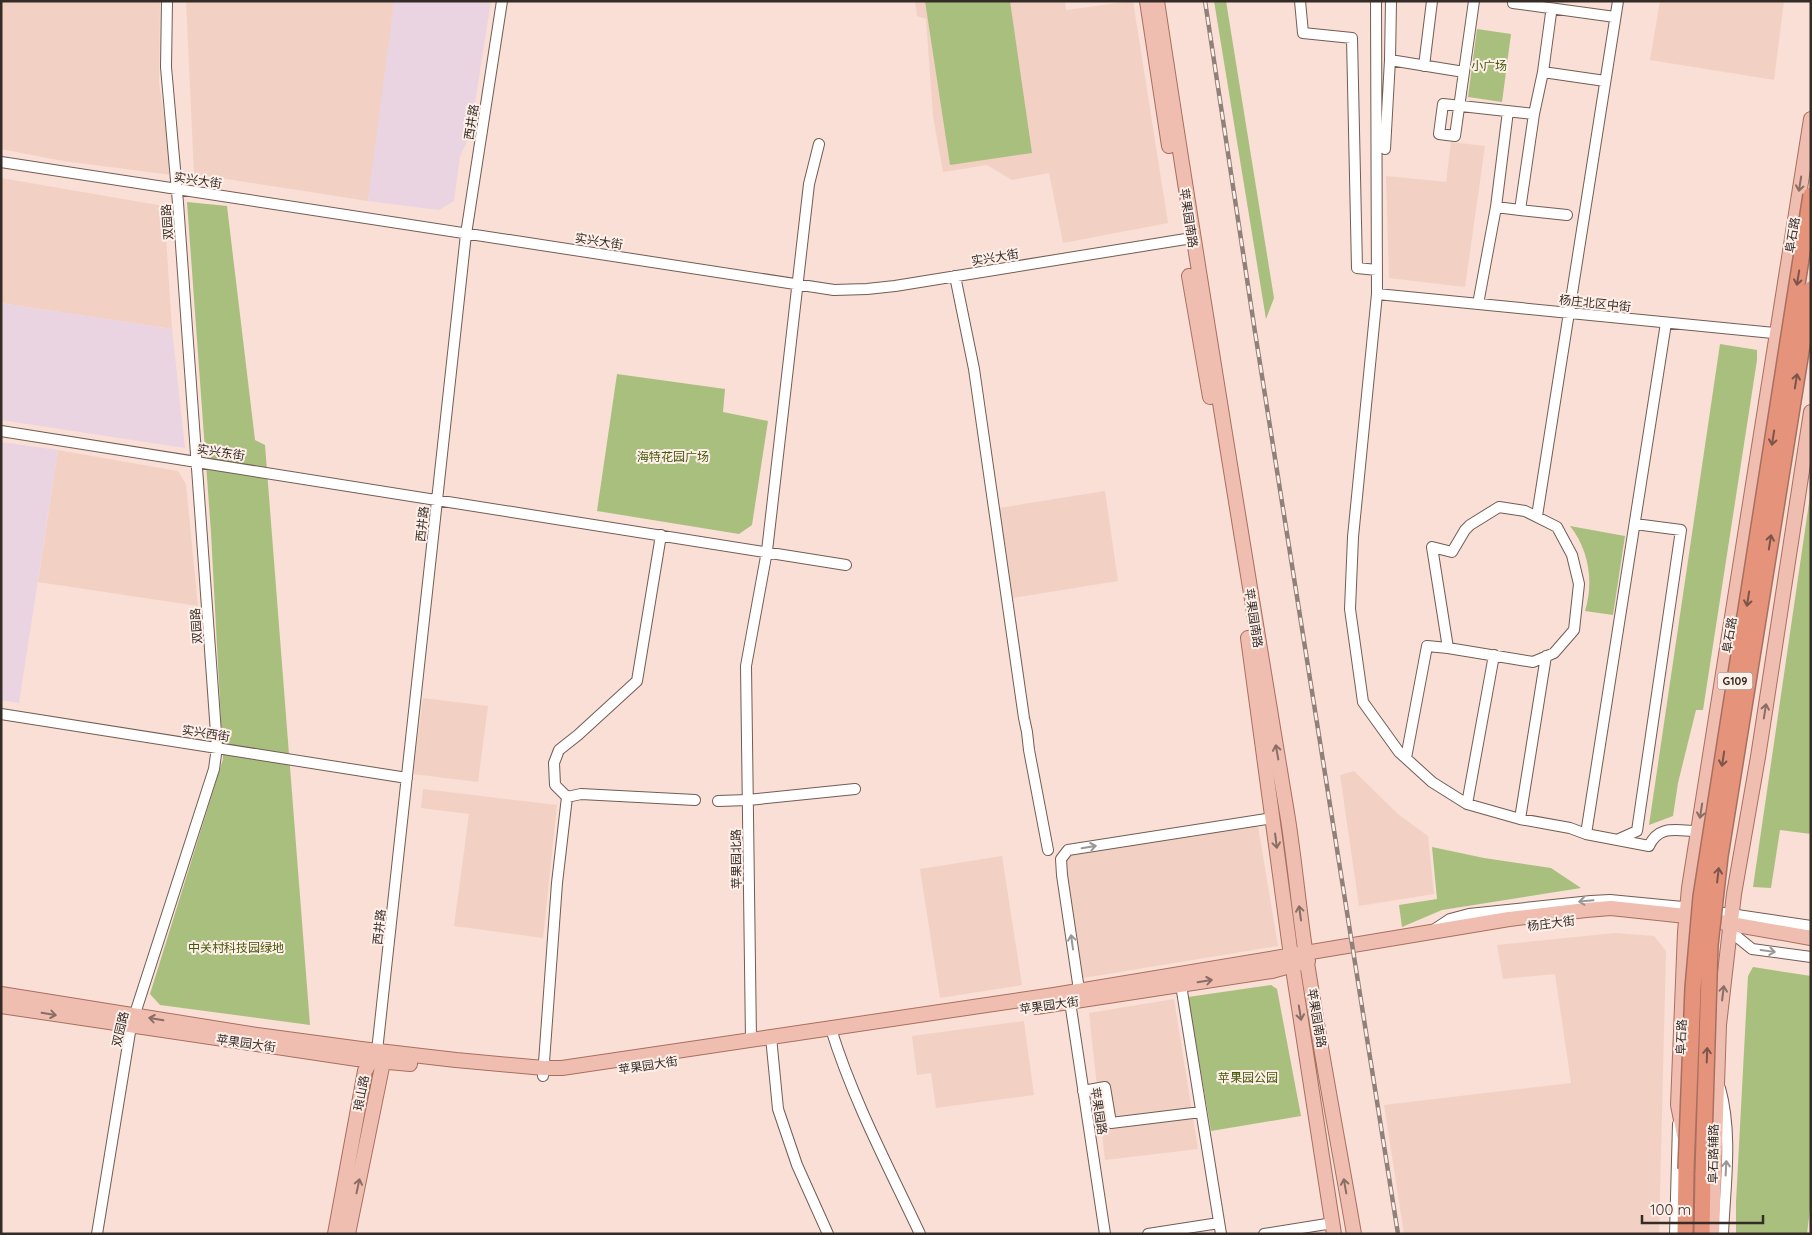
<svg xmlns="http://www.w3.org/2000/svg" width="1812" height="1235" font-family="Quicksand,'Noto Sans SC',sans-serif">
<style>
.built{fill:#f2d1c4}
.industrial{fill:#ead4e2}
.green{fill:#a9bf7d}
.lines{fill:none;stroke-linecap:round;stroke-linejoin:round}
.minor-casing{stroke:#725c54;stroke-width:12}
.major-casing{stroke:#a86f5f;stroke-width:16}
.highway-casing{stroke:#a86f5f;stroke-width:18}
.minor{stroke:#fff;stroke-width:10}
.major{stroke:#f0beb0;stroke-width:14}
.highway{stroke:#e6937c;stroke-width:15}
.rail-casing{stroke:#918079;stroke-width:4.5}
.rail{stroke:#feefe9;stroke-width:2.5;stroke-dasharray:8;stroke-linecap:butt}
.highway-bridge-casing{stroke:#a86f5f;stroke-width:18;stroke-linecap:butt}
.highway-bridge{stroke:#e6937c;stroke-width:15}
.oneway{stroke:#896e65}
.oneway2{stroke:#7c554a}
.oneway3{stroke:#9a9694}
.labels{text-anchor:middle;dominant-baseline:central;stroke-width:4;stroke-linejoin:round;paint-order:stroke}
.shield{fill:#feefe9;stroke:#716662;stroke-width:1}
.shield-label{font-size:11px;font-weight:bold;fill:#352c28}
.park-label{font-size:12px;fill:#445908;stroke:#feefe9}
.street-label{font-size:12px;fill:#352c28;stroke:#feefe9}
</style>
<rect width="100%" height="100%" fill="#f9dfd5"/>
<!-- built -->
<path class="built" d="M1,1H160L159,82L172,175L63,161L1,149Z
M186,1H396L368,201L194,174Z
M915,1H1065L1066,10L1133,1L1168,223L1063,243L1049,173L1012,180L987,165L943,172L933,116L926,19L917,16Z
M1660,1H1784L1774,80L1650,60Z
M1451,142L1485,146L1465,287L1389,278L1386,176L1446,182Z
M1,178L164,206L172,329L1,303Z
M58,450L178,471L186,484L198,606L38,582Z
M1105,491L1118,581L1013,598L999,508Z
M423,698L488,706L478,782L413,774Z
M1354,771L1398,814L1428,836L1434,894L1359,906L1340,775Z
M423,789L557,805L543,938L454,926L469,814L421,808Z
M1258,826L1278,946L1083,978L1066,860L1069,855Z
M1002,856L1022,985L940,998L920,869Z
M1615,933L1654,936L1666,951L1659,1234H1404L1384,1105L1571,1083L1555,974L1503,979L1497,945Z
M1174,999L1198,1149L1105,1160L1089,1013Z
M1024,1021L1034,1095L936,1108L931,1073L917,1075L912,1036Z"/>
<!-- industrial -->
<path class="industrial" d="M394,1H491L470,135L460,156L454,201L439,210L368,201Z
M1,303L172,329L185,448L1,420Z
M1,442L58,450L19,703L1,700Z"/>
<!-- green -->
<path class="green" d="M925,1H1010L1032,153L950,165Z
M1214,1H1226L1274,298L1266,319Z
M1477,29L1511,34L1502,102L1468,97Z
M187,202L227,206L255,440L265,445L310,1025L160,1005L150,994L223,759L211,533Z
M1720,344L1757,350V360L1703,710H1696L1678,783L1673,816L1649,825Z
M617,374L725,389L723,412L768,421L752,525L739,534L597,511Z
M1811,489V834L1780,830L1771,888L1753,887Z
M1570,526L1625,536L1613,615L1585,611C1594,582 1589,550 1570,526Z
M1432,847L1484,858L1551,868L1581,888L1442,910L1402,927L1399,905L1437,899Z
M1753,967L1811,976V1201L1807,1234H1736V1202L1748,976Z
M1271,985L1277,989L1301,1116L1211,1131L1188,997Z"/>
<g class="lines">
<defs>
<path id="minor" d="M1300,1L1303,33L1352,38L1357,268L1377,270
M1376,1L1377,294L1353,537L1350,609L1363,702L1399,752L1432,782L1467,804L1520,819L1570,828L1586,834
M1474,1L1455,136L1439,134L1443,104L1534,114L1543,72L1605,81
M1513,1V3L1615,17
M1390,60L1391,1
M1424,66L1432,1
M1543,72L1551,13
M1534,114L1520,210L1567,215
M1385,149L1390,60L1464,72
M1,162L834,290L867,289L895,286L1192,238
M1496,207L1508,111
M955,276L974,369L1024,718L1027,732L1029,750L1048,850
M1377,294L1784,334
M1478,304L1496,207L1520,210
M1666,323L1586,834L1649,846C1659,824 1677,831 1698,831
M1,431L846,565
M1499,507L1525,511L1557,527L1572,555L1579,584L1574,630L1554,653L1533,662L1448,648L1432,547L1452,552L1465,530L1470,525Z
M1537,516L1618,1
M1,714L407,778
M1406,758L1427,646L1448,648
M567,797L581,794L695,800
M718,801L748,800L855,789
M1467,804L1494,655
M1520,819L1546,656
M1619,839L1637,831L1681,530L1635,524
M1710,911L1811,926
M1435,929L1450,919L1469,914L1591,901L1610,900L1693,908
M1731,932L1752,949L1811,957
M1181,985L1221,1234
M1079,990L1062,875L1061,859L1068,850L1273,818
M1069,995L1105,1234
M831,1029C853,1100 888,1166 920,1234
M771,1037L778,1109L797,1165L828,1234
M751,1040L746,666L767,551L809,184L819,144
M377,1051L466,234L502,1
M543,1076L557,883L567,797L555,785L554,763L559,750L578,735L637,681L661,535
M1720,1088C1733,1134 1725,1186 1723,1234
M1083,1091L1105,1087L1111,1123L1201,1112
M97,1234L131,1026L214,769L217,747L178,203L166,67L167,1
M1148,1234L1219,1223
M1264,1234L1333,1223
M1675,1234L1678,1124"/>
<path id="major" d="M1147,1L1169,146
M1157,1C1198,274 1243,546 1288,819C1295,864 1299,910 1306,956C1320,1048 1338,1141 1354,1234
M1189,276L1210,397
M1248,638L1291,956L1334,1234
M1,994L257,1035L361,1049L456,1060L544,1068H562L1054,995L1509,919L1586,910L1611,908L1686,916L1811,938
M1,1006L357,1059L410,1064
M1036,1007L1272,971L1308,961
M1684,1135L1678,1105L1685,932L1689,888L1811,119
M335,1234L365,1071L374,1055
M348,1234L383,1062L379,1054
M1712,1234L1719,1025L1734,894L1758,757L1811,412"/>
<path id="highway" d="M1685,1234L1686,1169
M1702,1234L1703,1173"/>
</defs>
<!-- minor casing -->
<use href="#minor" class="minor-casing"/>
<!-- major casing -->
<use href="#major" class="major-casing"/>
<!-- highway casing -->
<use href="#highway" class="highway-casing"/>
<!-- minor -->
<use href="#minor" class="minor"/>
<!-- major -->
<use href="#major" class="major"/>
<!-- highway -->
<use href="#highway" class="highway"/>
<defs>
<path id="rail" d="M1205,1L1255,332L1398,1234"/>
</defs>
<!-- rail casing -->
<use href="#rail" class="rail-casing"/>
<!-- rail -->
<use href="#rail" class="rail"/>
<defs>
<path id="highway-bridge" d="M1686,1169L1693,988L1701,897L1811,195
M1703,1173L1710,945L1720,856L1811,289"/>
</defs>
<!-- highway-bridge casing -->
<use href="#highway-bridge" class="highway-bridge-casing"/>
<!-- highway-bridge -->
<use href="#highway-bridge" class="highway-bridge"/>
</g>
<!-- one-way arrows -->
<defs><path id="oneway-shaft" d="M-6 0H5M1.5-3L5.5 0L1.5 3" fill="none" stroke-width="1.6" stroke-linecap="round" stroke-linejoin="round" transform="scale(1.25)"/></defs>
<g class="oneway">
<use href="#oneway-shaft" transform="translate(1800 184) rotate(99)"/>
<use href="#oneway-shaft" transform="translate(1765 711) rotate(-81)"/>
<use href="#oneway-shaft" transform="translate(1277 752) rotate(-100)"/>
<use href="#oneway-shaft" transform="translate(1701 811) rotate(99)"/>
<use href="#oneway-shaft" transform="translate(1276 841) rotate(83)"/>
<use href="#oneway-shaft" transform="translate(1300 913) rotate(-98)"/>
<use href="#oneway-shaft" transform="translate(1205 981) rotate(-9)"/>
<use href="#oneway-shaft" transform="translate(1723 993) rotate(-83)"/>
<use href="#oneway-shaft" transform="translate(1300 1013) rotate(81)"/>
<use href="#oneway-shaft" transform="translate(49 1014) rotate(9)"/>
<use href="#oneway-shaft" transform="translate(156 1019) rotate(-171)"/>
<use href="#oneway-shaft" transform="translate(358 1186) rotate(-78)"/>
<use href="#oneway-shaft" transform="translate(1345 1186) rotate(-100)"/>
</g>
<g class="oneway2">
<use href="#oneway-shaft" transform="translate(1798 278) rotate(99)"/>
<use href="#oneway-shaft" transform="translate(1796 381) rotate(-81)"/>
<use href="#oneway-shaft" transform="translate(1773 438) rotate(99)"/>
<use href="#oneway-shaft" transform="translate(1770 542) rotate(-81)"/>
<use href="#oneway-shaft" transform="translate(1748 599) rotate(99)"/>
<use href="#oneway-shaft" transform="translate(1723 759) rotate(99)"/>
<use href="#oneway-shaft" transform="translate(1718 875) rotate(-83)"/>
<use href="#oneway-shaft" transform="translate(1707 1055) rotate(-88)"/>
</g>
<g class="oneway3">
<use href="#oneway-shaft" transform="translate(1089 847) rotate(-9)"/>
<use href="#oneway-shaft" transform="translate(1586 901) rotate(175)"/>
<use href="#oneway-shaft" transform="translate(1072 942) rotate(-98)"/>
<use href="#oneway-shaft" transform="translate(1768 951) rotate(8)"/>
<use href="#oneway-shaft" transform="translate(1726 1168) rotate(-87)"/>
</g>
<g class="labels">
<!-- shield labels -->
<rect class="shield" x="1717.5" y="672.5" width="35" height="17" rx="4"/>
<g class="shield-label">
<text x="1735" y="681">G109</text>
</g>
<!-- park labels -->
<g class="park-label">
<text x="1489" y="65">小广场</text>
<text x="673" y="456">海特花园广场</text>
<text x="236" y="947">中关村科技园绿地</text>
<text x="1248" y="1077">苹果园公园</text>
</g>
<!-- street labels -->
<g class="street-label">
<text transform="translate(471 122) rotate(-81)">西井路</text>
<text transform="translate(198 180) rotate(9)">实兴大街</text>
<text transform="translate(1189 218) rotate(81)">苹果园南路</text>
<text transform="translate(167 222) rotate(-94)">双园路</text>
<text transform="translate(1792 235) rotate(-81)">阜石路</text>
<text transform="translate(599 241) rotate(9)">实兴大街</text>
<text transform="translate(995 257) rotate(-9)">实兴大街</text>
<text transform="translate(1595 303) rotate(6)">杨庄北区中街</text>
<text transform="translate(221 452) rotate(9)">实兴东街</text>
<text transform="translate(422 524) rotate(-84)">西井路</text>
<text transform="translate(1254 618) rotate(81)">苹果园南路</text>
<text transform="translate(196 626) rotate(-94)">双园路</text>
<text transform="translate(1729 635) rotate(-81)">阜石路</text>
<text transform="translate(206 733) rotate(9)">实兴西街</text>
<text transform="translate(736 859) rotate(-91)">苹果园北路</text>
<text transform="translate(1551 923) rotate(-7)">杨庄大街</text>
<text transform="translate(379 927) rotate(-84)">西井路</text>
<text transform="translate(1049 1005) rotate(-8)">苹果园大街</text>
<text transform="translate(1317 1018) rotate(80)">苹果园南路</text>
<text transform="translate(120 1029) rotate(-77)">双园路</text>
<text transform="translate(1681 1037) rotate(-88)">阜石路</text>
<text transform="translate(246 1043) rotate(8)">苹果园大街</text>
<text transform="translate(648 1065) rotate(-9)">苹果园大街</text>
<text transform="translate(361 1093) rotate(-79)">琅山路</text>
<text transform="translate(1099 1111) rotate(81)">苹果园路</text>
<text transform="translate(1713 1154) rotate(-89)">阜石路辅路</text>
</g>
</g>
<!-- border -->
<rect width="1812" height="1235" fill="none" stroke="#352c28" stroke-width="5"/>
<!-- scale -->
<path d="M1642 1215v8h121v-8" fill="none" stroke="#352c28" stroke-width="2.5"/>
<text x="1650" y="1215" font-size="15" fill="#352c28" stroke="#feefe9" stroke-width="4" paint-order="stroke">100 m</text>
</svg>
